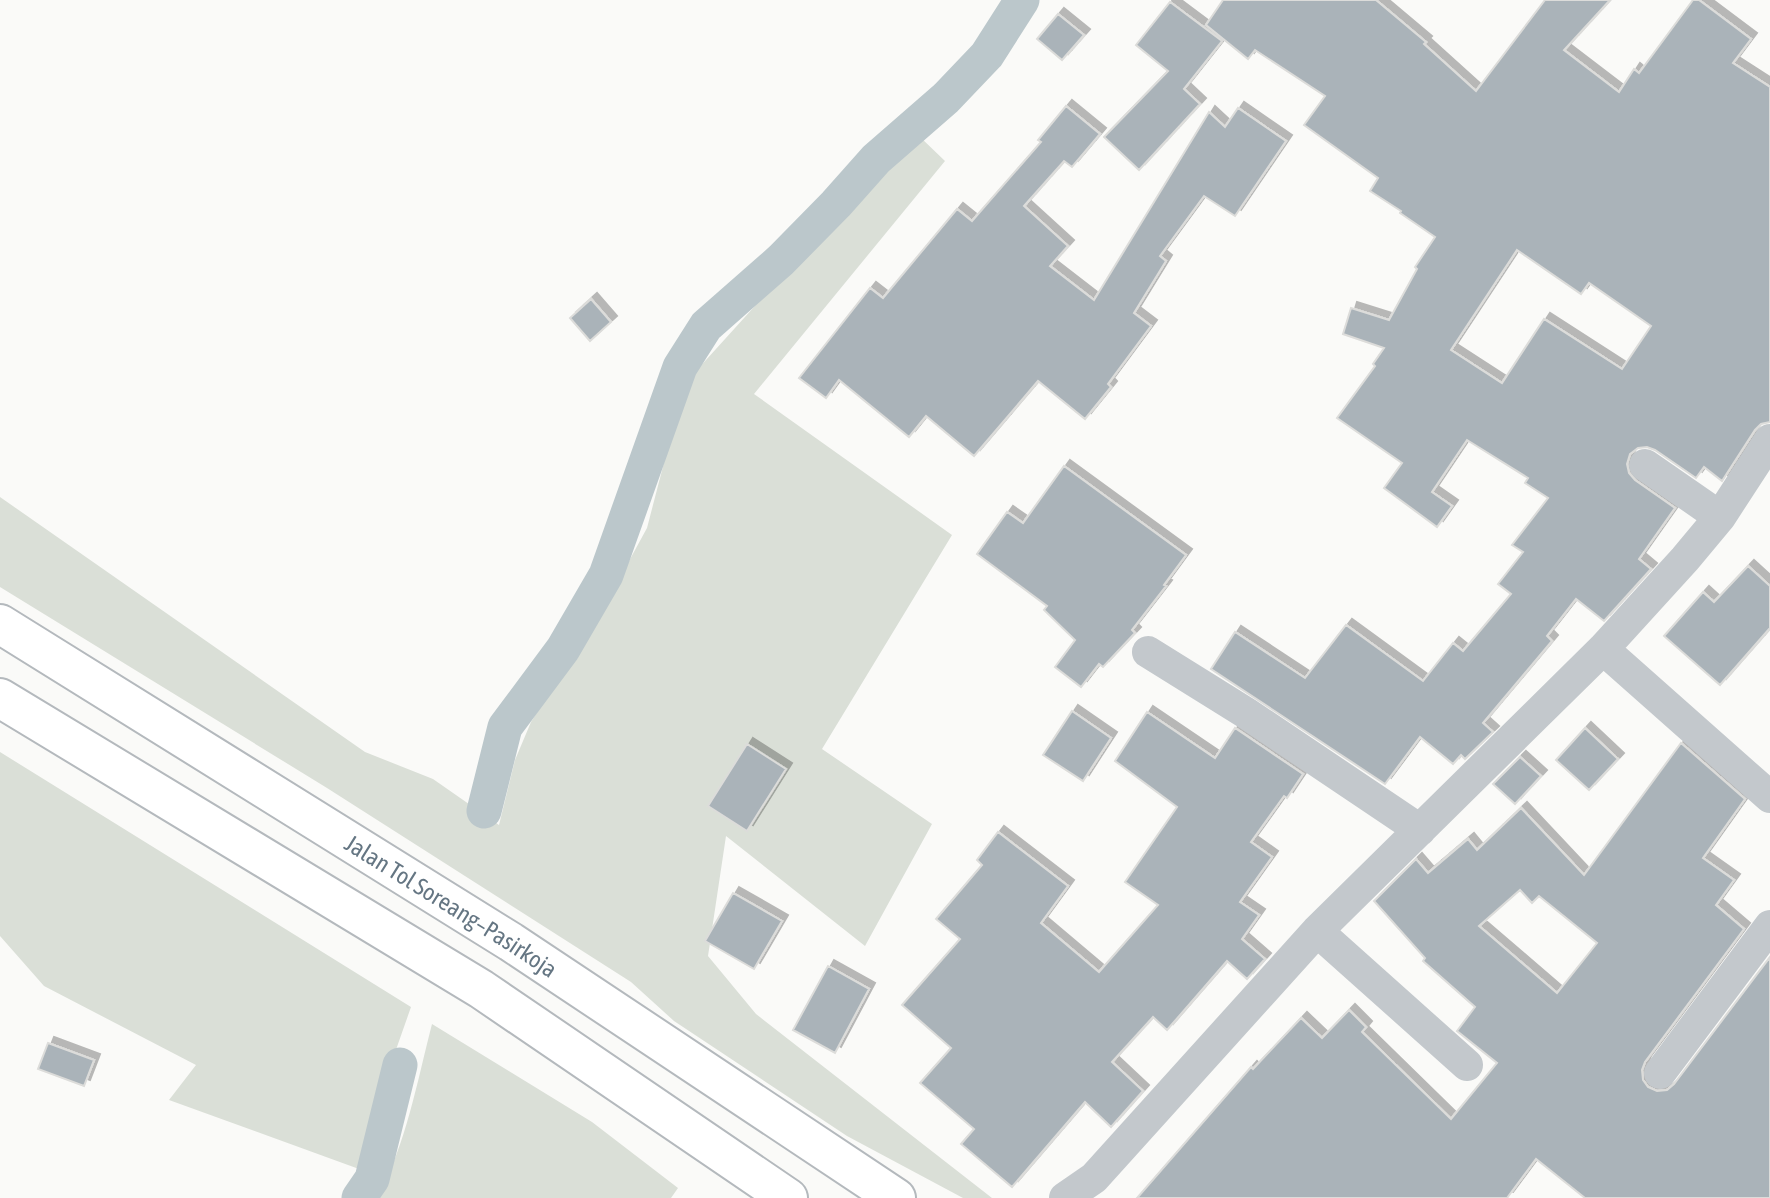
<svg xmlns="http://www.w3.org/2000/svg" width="1770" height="1198" font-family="'Asap Condensed',sans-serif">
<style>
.green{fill:#dadfd7}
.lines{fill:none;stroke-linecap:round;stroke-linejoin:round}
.canal{stroke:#bbc7cb;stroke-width:35}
.building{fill:#aab3b9;stroke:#dcdcda;stroke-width:2;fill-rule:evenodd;filter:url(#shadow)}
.motorway-casing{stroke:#b4b9bd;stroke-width:42}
.minor{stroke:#c3c8cc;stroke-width:32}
.motorway{stroke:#fff;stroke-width:38}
.labels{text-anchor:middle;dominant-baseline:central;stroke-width:7;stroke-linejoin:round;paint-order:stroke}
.street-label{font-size:24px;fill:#657683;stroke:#fff}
</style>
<defs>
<filter id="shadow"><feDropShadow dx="6" dy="-6" stdDeviation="0" flood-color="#0004"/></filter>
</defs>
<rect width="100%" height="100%" fill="#fafaf8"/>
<!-- green -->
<path class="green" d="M919,136L945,161L754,394L952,535L822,749L932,824L865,946L726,836L708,956L756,1014L992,1198H963L847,1136L674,1021L631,982L327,788L0,587V497L365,752L433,779L499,825L515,760L531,722L605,605L647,528L666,455L696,371L794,263Z
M0,752L411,1007L385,1081L359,1169L169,1100L196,1065L44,986L0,936Z
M432,1024L592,1122L678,1188L671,1198H377C406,1145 417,1082 432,1024Z"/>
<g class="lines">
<!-- canal -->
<path class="canal" d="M484,811L505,727L563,649L606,575L680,367L706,326L781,260L836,204L876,159L946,98L987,55L1022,0
M359,1198L372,1179L400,1065"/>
</g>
<!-- building -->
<path class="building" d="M1223,0H1376L1426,42L1424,44L1476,91L1545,0H1610L1564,50L1619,92L1634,69L1639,73L1693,0H1699L1751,39L1733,63L1770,87V422L1761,424L1755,430L1722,481L1704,467L1696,478L1655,450L1647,447L1638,448L1630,454L1627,464L1629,473L1635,480L1675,508L1639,559L1651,569L1604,621L1576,599L1547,636L1552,641L1483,723L1493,732L1465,759L1461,755L1453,764L1420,737L1385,784L1211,669L1235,632L1305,678L1346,625L1423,681L1453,643L1463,651L1511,594L1498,584L1523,552L1512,545L1548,498L1525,483L1528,478L1467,440L1432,492L1452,506L1437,527L1384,488L1402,463L1337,418L1375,366L1373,364L1384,348L1343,334L1351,308L1389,320L1417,269L1415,267L1435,237L1400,213L1401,211L1370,191L1378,178L1304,125L1325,96L1255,50L1248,59L1206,25ZM1517,250L1581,294L1589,283L1651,326L1622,369L1544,319L1502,383L1451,350Z
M1170,2L1222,41L1184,89L1200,104L1139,170L1104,137L1168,71L1136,45Z
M1058,14L1084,35L1062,60L1037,39Z
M1066,106L1100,134L1072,167L1064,161L1024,206L1068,246L1050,266L1094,300L1209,112L1225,127L1238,108L1286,141L1235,216L1204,196L1160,256L1166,261L1134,313L1151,326L1108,384L1111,387L1085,419L1038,381L974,456L926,416L909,437L839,380L826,398L799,378L870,288L883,298L957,209L972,221L1041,142L1038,140Z
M591,299L611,322L590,341L570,318Z
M1064,466L1186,555L1164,585L1166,586L1132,630L1135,633L1103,667L1099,664L1081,687L1055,667L1075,640L1044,610L1047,606L977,554L1007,512L1023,523Z
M1748,566L1770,586V628L1720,685L1664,636L1703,592L1714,602Z
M1072,711L1111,738L1083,781L1043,755Z
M1147,712L1215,758L1235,728L1303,774L1287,798L1284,796L1251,842L1272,857L1240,902L1259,915L1242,939L1265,959L1247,979L1227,961L1167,1030L1153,1017L1112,1062L1143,1091L1111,1127L1085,1102L1012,1187L961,1144L974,1129L920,1083L951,1048L902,1005L960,939L936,919L982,865L977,860L998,832L1068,886L1041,923L1099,972L1158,905L1125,882L1177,807L1115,761Z
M1585,728L1618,759L1589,790L1556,760Z
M1681,743L1745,799L1703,858L1734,880L1716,905L1744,929L1645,1062L1642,1070L1643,1080L1648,1087L1657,1091L1667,1090L1674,1084L1770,957V1198H1585L1536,1159L1507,1198H1137L1251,1067L1253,1069L1301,1018L1322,1038L1349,1010L1366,1027L1362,1032L1451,1119L1497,1063L1457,1031L1475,1007L1423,961L1425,958L1374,901L1416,859L1428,873L1468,839L1477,850L1521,808L1584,875ZM1520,890L1532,903L1539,896L1597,943L1557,993L1479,926Z
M747,744L786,769L747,831L708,806Z
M1520,757L1541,776L1515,804L1493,784Z
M733,893L782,921L754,969L705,941Z
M828,966L869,989L835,1053L793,1030Z
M48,1043L94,1060L84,1086L38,1069Z"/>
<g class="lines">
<defs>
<g id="motorway">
<path id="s1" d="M0,624L511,942L896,1198"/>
<path d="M0,698L481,989L788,1198"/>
</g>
</defs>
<!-- motorway casing -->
<use href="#motorway" class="motorway-casing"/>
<!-- minor -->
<path class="minor" d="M1645,465L1720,517
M1603,649L1770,797
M1148,652L1246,713L1420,830
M1317,931L1467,1065
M1660,1073L1770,926
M1065,1198L1094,1178L1317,931L1603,649L1685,559L1720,517L1770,440"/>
<!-- motorway -->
<use href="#motorway" class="motorway"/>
</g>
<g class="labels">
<!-- street labels -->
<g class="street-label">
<text stroke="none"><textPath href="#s1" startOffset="532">Jalan Tol Soreang–Pasirkoja</textPath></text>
</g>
</g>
</svg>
